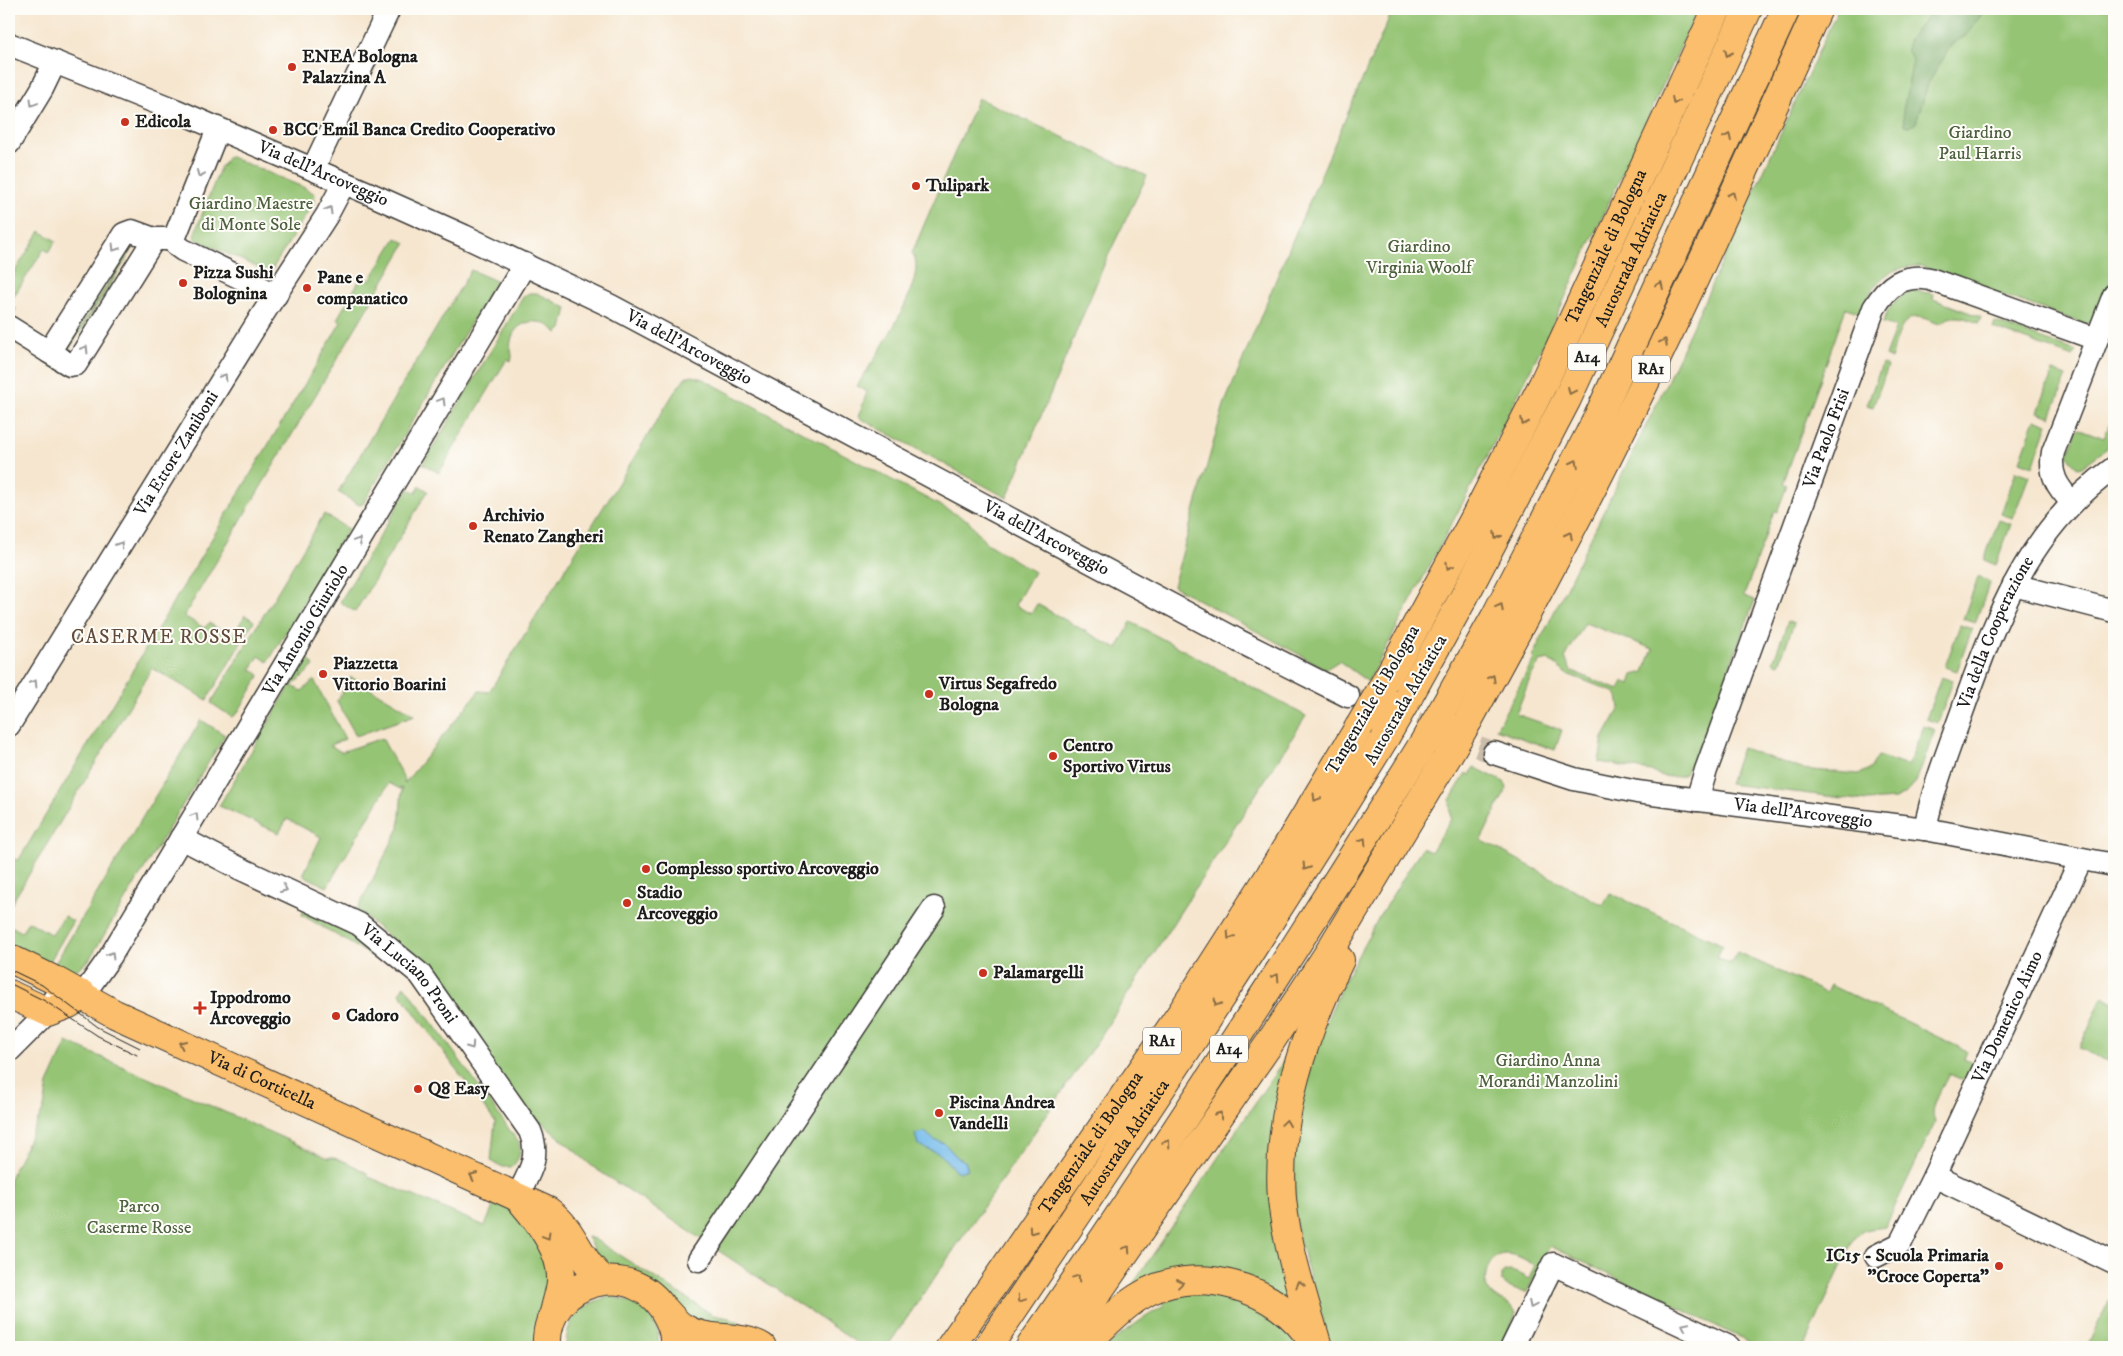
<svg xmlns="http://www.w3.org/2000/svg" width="2123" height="1356" font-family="'IM FELL DW Pica',serif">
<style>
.green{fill:#95c474;stroke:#587048;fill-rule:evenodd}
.forest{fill:#78aa66;stroke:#4a6341}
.water{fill:#74bbeb;stroke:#486c84}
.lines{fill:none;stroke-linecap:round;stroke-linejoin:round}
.minor-tunnel{stroke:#cabeab;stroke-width:22;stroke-dasharray:22 11;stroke-linecap:butt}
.minor-casing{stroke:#3d3a37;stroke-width:25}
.major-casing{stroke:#3d3a37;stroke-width:30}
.highway-casing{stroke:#3d3a37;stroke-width:30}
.minor{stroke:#fff;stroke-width:22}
.major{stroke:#fabe6d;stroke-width:28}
.highway{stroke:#fabe6d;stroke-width:28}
.tram{stroke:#1c1c1c;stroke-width:1}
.highway-bridge-casing{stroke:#3d3a37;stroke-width:30;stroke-linecap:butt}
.highway-bridge{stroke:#fabe6d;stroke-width:28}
.oneway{stroke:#8b6d44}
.oneway2{stroke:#999}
.poi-dot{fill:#c8321e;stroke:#fdfcf7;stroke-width:2}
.labels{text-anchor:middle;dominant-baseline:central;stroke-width:4;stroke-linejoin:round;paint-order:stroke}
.shield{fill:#fdfcf7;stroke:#605f5e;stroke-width:1}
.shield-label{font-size:16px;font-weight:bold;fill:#1c1c1c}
.poi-label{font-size:18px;font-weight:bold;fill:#1c1c1c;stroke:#fdfcf7;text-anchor:start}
.park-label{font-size:18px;fill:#4c5f3f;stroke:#fdfcf7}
.street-label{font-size:18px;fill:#1c1c1c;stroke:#fdfcf7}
.quarter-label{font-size:20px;letter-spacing:1px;fill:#614939;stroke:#fdfcf7}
</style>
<rect width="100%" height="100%" fill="#fdfcf7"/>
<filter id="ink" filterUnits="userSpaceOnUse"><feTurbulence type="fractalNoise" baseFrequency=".02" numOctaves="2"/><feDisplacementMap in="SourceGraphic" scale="10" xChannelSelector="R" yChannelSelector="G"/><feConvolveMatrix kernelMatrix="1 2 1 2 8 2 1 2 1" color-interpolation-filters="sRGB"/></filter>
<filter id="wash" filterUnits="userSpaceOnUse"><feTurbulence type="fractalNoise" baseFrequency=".0096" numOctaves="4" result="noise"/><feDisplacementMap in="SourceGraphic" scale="20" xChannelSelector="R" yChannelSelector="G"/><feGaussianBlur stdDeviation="1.12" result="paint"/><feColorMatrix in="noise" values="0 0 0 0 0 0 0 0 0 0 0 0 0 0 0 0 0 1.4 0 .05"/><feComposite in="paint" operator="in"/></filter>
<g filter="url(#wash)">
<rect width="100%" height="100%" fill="#f6e6cf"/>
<!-- green -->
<path class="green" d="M1393,9H1698L1552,326L1488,455L1368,682L1339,661L1326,669L1173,586L1224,405L1287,253Z
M1838,9H2114V272L2097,315L2092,322L2085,324L1921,266C1886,266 1873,283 1861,313L1846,308L1783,484L1787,486L1777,512L1774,511L1744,596L1755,600L1694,761L1691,762L1685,774C1676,779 1659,777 1651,771L1599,762L1603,738L1620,708L1618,696L1614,692L1567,674L1549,660L1540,662L1531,676L1516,714L1562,730L1555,750L1496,729L1534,659L1532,657L1659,399ZM1585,623L1653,649L1644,672L1633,675L1630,684L1623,681L1619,690L1571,671L1565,658Z
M978,98L1147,176L1106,260L1007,498L858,417L867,392L857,386C872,362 932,276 912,253Z
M228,157H231L305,188L315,194L314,202L271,271L268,272L195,239L194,235L220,168Z
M40,231L56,241L49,252L44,249L9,304L16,309L12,316L9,314V281Z
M396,238L406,243L184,616L204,628L209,623L232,637L245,615L254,621L207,700L152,668L9,908V877L11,874L9,872V855L18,861L312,372L341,322L337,319L362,276L370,280Z
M132,246L134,247L70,348L68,346Z
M471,270L496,281L363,504L359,505L338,492Z
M1917,291L1934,294L1933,299L1981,317L1979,323C1965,318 1951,312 1940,324C1932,322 1924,317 1917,317C1900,316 1895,346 1891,359L1885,356L1896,327L1883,323C1889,306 1898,293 1917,291Z
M529,293H537L567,308L562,329L557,333C544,316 515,318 511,341C509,349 514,355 511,361L507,359L439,473L423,464L523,297Z
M1995,322L2076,351L2073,357L1993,328Z
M1882,364L1888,366L1873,407L1867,405Z
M2053,371L2067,376L2051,417L2038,412Z
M692,376L703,379L969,521L985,542L1034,572L1015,605L1031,614L1037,604L1117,649L1131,622L1306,716L1102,1034L887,1347H863L593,1167L542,1122L535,1127L421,964L357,910L399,828L402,788L400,789L389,783L327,887L303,875L321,837L287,819L279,833L219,806L307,657L314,666L292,686L302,691L314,680L345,739L330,745L341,752L382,738L405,781L404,784L479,691L489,692L677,388L686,377Z
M2114,413V443L2082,467L2077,468L2068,455L2077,430L2080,429L2104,438Z
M2035,419L2048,424L2033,466L2020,461Z
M2016,471L2029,476L2013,518L2001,514Z
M420,486L428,491L355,612L340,602L408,489L416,493Z
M324,514L348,529L268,662L259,656L251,669L260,675L237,714L232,717L211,703Z
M1999,520L2011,524L1996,565L1984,560Z
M1978,577L1990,582L1975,623L1963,619Z
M1788,621L1794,623L1779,664L1773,662Z
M1960,625L1972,629L1957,671L1945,667Z
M351,677L415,715L356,736L337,701Z
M1941,677L1953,681L1938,723L1926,719Z
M201,720L225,735L89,960L76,970H64L54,965Z
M1924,726L1935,730L1916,782L1905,794L1895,799L1867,801L1729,784L1742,748L1802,769L1858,774L1870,769L1878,756L1908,766Z
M1474,767L1504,782L1507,788L1481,840L1603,905L1610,893L1723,945L1717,957L1730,964L1737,952L1826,993L1830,985L1967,1051L1964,1059L1978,1066L1970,1083L1949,1074C1943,1087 1928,1108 1935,1122L1885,1227C1868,1230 1863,1226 1852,1243L1804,1347H1760L1550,1246L1527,1292C1520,1293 1506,1287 1501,1281V1275C1509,1266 1520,1275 1529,1279L1535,1265C1527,1261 1515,1253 1505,1254C1490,1255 1482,1274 1487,1288C1492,1301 1512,1301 1516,1313L1502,1347H1330L1297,1232L1292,1151L1313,1052L1344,981L1380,915L1422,848L1431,852L1451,819L1450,800L1466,773L1470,775Z
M303,911L375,947L372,956L302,915Z
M64,916L73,921L49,963L9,944V925L22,932L28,921L52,935Z
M404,985L451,1048L519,1143C521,1154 519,1159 512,1167H503L491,1161L495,1122L400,993Z
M2103,996L2114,1002V1064L2079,1048Z
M67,1042L328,1158C339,1156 357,1168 367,1173L369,1177L485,1226L497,1197L517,1212L537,1243L551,1283L539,1347H9V1180L44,1108L48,1084Z
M1290,1051L1297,1307L1282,1300L1131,1287Z
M587,1237L594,1239L713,1315L729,1318L749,1328C731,1322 712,1324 693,1319L601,1262Z
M2114,1290V1347H2087Z
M1189,1293H1217L1271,1314L1302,1347H1107C1125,1330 1143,1318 1164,1306L1163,1302Z
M609,1297C636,1299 663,1317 658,1347H566C566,1318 582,1304 609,1297Z"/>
<!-- forest -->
<path class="forest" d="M1934,9H1985L1967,35L1952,44L1928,84L1916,123L1910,127L1904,125L1903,111L1913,60L1907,50L1909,39Z"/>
<!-- water -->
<path class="water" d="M925,1132L934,1140L944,1143L957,1157L965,1161L968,1169L959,1172L955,1170L940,1154L918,1145L915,1134Z"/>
</g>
<g filter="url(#ink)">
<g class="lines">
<!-- minor-tunnel -->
<path class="minor-tunnel" d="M1355,699L1494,753"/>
<defs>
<g id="minor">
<path id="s1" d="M9,44L175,110L368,193L464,236L611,306L1239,641L1348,696"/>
<path d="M218,129L174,239L176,245L183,250L276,295"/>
<path d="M9,143L42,89L55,62"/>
<path d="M313,169L389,9"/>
<path d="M9,327L49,352L124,234L132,231L154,239H174"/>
<path d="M49,352L70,365L76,364L154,239"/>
<path d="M2072,502C2057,487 2049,474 2053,452L2114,295"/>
<path d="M2014,585L2114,611"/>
<path id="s2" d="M9,725L261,317L327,215L344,183"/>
<path id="s3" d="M1494,753L1574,779L1637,792L1925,829L2114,865"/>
<path id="s4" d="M1697,800L1706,770L1874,308C1888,285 1903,274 1930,279L2096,339"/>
<path id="s5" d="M1925,829C1933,788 1948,751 1962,712C1996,617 2028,528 2114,468"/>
<path id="s6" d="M181,838L239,868L359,924L420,974L530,1131C541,1157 529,1173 517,1197"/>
<path id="s7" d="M83,995L110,957L525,264"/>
<path d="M9,1051L48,1012L54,999"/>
<path d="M1934,1176L2114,1263"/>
<path id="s8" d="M1876,1256L1900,1244L1934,1176L2081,859"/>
<path d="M699,1260L934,908"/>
<path d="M1512,1347L1553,1264L1729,1347"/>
</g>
<g id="major">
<path id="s9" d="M9,958L56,981L115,1014L548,1211C576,1231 579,1262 604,1280"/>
<path d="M9,994L48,1012L69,1004L83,995"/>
<path d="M522,1202C540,1223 563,1252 561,1282C560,1292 556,1303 554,1313"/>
<path d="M664,1309C670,1315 676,1324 684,1328C708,1343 738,1333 762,1347"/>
<path d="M547,1347C543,1278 639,1254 668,1318C672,1326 675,1337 674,1347"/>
</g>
<g id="highway">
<path id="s10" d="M1382,688L1472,523L1543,384L1717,9"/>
<path id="s11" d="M1409,696L1464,597L1567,399L1748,9"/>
<path d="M1442,711L1496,615L1597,419L1786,9"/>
<path d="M1468,721C1517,632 1565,543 1610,453C1684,307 1750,157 1818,9"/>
<path id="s12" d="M950,1347L1180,1015L1270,875L1359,727"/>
<path id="s13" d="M988,1347C1124,1146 1259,943 1386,736"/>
<path d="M1030,1347C1165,1150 1295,950 1421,747"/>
<path d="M1060,1347L1269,1044L1328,954L1447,757"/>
<path d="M1083,1347C1100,1330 1117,1311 1137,1298C1193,1260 1281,1287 1313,1343"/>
<path d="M1318,1347C1304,1299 1287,1249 1282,1199C1276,1116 1304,1034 1340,960"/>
</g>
</defs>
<!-- minor casing -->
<use href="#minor" class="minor-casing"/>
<!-- major casing -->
<use href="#major" class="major-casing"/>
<!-- highway casing -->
<use href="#highway" class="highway-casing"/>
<!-- minor -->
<use href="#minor" class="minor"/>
<!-- major -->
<use href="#major" class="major"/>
<!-- highway -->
<use href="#highway" class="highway"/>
<!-- tram -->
<path class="tram" d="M9,969L42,985L98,1027L140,1048
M9,983L45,1001L98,1036L137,1055"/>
<defs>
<path id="highway-bridge" d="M1359,727L1382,688
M1386,736L1409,696
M1421,747L1442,711
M1447,757L1468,721"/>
</defs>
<!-- highway-bridge casing -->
<use href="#highway-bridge" class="highway-bridge-casing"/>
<!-- highway-bridge -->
<use href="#highway-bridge" class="highway-bridge"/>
</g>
<!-- one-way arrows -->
<defs><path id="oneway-chevron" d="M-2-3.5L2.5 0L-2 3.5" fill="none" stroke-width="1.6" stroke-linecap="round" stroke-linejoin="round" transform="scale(1.25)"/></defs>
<g class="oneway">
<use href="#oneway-chevron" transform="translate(1728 53) rotate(114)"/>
<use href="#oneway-chevron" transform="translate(1675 101) rotate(115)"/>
<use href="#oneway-chevron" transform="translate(1728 137) rotate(-65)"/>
<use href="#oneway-chevron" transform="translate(1732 195) rotate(-65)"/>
<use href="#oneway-chevron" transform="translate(1660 285) rotate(-65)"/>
<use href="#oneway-chevron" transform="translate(1664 342) rotate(-64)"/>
<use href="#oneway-chevron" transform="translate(1571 391) rotate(115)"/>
<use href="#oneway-chevron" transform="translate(1524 422) rotate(117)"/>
<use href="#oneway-chevron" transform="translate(1575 463) rotate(-63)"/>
<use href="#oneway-chevron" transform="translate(1569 535) rotate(-63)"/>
<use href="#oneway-chevron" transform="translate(1497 536) rotate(118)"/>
<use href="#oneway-chevron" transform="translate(1449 566) rotate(119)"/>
<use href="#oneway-chevron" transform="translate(1500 607) rotate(-62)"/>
<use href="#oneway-chevron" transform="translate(1492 678) rotate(-61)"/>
<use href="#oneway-chevron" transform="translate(1316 798) rotate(121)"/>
<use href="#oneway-chevron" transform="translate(1363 841) rotate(-58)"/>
<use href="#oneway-chevron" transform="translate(1306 867) rotate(122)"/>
<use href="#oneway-chevron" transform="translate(1230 936) rotate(123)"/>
<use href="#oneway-chevron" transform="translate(1276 977) rotate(-57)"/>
<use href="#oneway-chevron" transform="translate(1217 1003) rotate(123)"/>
<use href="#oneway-chevron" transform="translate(182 1044) rotate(-155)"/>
<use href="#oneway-chevron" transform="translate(1219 1115) rotate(-55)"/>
<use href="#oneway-chevron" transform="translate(1286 1123) rotate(-82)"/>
<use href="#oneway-chevron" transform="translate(1167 1143) rotate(-57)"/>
<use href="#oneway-chevron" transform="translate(473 1176) rotate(-156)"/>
<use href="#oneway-chevron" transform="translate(1032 1231) rotate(125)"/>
<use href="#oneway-chevron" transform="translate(547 1236) rotate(59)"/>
<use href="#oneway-chevron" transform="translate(1127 1249) rotate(-56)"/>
<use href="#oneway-chevron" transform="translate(1077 1278) rotate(-56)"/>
<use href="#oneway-chevron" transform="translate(1180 1283) rotate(-7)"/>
<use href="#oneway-chevron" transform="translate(1300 1284) rotate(-104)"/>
<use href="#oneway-chevron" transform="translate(1021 1299) rotate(124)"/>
</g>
<g class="oneway2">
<use href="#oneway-chevron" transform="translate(33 103) rotate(121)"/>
<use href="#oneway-chevron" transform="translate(200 174) rotate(112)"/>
<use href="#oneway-chevron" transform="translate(329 210) rotate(-60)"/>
<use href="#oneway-chevron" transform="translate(115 248) rotate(122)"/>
<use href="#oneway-chevron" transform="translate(85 349) rotate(-58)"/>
<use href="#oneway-chevron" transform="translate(224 377) rotate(-58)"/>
<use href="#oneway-chevron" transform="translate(442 401) rotate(-59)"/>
<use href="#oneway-chevron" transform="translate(358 541) rotate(-59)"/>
<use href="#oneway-chevron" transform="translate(120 545) rotate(-58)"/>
<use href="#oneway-chevron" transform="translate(34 683) rotate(-58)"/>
<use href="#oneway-chevron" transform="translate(195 816) rotate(-59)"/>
<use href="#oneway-chevron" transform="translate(284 889) rotate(25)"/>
<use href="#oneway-chevron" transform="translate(111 955) rotate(-58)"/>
<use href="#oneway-chevron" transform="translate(471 1046) rotate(55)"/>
<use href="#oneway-chevron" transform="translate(1532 1305) rotate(116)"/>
<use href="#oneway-chevron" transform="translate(1685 1326) rotate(-154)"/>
</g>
</g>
<!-- markers -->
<g class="poi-dot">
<circle cx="292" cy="67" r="5"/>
<circle cx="125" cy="122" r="5"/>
<circle cx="273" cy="130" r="5"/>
<circle cx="916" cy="186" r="5"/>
<circle cx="183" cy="283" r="5"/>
<circle cx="307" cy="288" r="5"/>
<circle cx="473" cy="526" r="5"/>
<circle cx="323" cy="674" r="5"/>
<circle cx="929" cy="694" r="5"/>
<circle cx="1053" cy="756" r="5"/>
<circle cx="646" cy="869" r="5"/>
<circle cx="627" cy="903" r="5"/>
<circle cx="983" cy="973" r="5"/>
<path d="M197.5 1000.5h5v5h5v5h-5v5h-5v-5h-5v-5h5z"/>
<circle cx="336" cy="1016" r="5"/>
<circle cx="418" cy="1089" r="5"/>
<circle cx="939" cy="1113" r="5"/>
<circle cx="1999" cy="1266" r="5"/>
</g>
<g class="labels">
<!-- shield labels -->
<g class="shield">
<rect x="1568" y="343.5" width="38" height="27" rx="4"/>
<rect x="1632" y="355.5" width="38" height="27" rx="4"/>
<rect x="1143" y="1027.5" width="38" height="27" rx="4"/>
<rect x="1210" y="1035.5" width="38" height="27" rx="4"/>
</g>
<g class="shield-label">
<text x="1587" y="357">A14</text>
<text x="1651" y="369">RA1</text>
<text x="1162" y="1041">RA1</text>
<text x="1229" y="1049">A14</text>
</g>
<!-- poi labels -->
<g class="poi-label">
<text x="302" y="57">ENEA Bologna<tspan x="302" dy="21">Palazzina A</tspan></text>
<text x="135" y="122">Edicola</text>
<text x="283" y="130">BCC Emil Banca Credito Cooperativo</text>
<text x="926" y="186">Tulipark</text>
<text x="193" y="273">Pizza Sushi<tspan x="193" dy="21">Bolognina</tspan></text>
<text x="317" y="278">Pane e<tspan x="317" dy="21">companatico</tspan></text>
<text x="483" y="516">Archivio<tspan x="483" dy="21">Renato Zangheri</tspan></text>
<text x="333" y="664">Piazzetta<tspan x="333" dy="21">Vittorio Boarini</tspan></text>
<text x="939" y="684">Virtus Segafredo<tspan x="939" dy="21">Bologna</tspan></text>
<text x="1063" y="746">Centro<tspan x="1063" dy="21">Sportivo Virtus</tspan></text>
<text x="656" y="869">Complesso sportivo Arcoveggio</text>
<text x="637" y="893">Stadio<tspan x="637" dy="21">Arcoveggio</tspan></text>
<text x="993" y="973">Palamargelli</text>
<text x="210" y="998">Ippodromo<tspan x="210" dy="21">Arcoveggio</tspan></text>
<text x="346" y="1016">Cadoro</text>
<text x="428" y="1089">Q8 Easy</text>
<text x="949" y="1103">Piscina Andrea<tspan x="949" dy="21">Vandelli</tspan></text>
<text x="1989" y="1256" text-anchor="end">IC15 - Scuola Primaria<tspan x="1989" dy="21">"Croce Coperta"</tspan></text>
</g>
<!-- park labels -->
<g class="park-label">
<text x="1980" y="133">Giardino<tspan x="1980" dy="21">Paul Harris</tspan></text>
<text x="251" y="204">Giardino Maestre<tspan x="251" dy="21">di Monte Sole</tspan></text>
<text x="1419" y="247">Giardino<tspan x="1419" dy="21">Virginia Woolf</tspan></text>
<text x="1548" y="1061">Giardino Anna<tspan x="1548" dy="21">Morandi Manzolini</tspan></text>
<text x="139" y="1207">Parco<tspan x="139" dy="21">Caserme Rosse</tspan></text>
</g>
<!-- street labels -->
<g class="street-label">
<text stroke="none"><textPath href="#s1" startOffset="340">Via dell'Arcoveggio</textPath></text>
<text stroke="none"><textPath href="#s10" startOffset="495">Tangenziale di Bologna</textPath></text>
<text stroke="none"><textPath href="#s11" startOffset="490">Autostrada Adriatica</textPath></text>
<text stroke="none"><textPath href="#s1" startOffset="745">Via dell'Arcoveggio</textPath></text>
<text stroke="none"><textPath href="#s4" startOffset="384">Via Paolo Frisi</textPath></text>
<text stroke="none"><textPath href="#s2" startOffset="319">Via Ettore Zaniboni</textPath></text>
<text stroke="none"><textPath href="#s1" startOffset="1150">Via dell'Arcoveggio</textPath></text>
<text stroke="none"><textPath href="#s7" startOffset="428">Via Antonio Giuriolo</textPath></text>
<text stroke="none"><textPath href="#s5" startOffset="209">Via della Cooperazione</textPath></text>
<text transform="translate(1373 700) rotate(-60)">Tangenziale di Bologna</text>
<text transform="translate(1406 700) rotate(-60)">Autostrada Adriatica</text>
<text stroke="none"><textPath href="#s3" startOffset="316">Via dell'Arcoveggio</textPath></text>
<text stroke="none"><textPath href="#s6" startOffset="269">Via Luciano Proni</textPath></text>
<text stroke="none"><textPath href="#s8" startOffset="278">Via Domenico Aimo</textPath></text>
<text stroke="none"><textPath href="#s9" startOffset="281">Via di Corticella</textPath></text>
<text stroke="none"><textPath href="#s13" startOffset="246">Autostrada Adriatica</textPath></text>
<text stroke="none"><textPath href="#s12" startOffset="248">Tangenziale di Bologna</textPath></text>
</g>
<!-- quarter labels -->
<g class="quarter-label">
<text x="159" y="637">CASERME ROSSE</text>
</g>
</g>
<!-- margin -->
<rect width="2123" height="1356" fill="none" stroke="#fdfcf7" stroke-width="30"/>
</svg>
